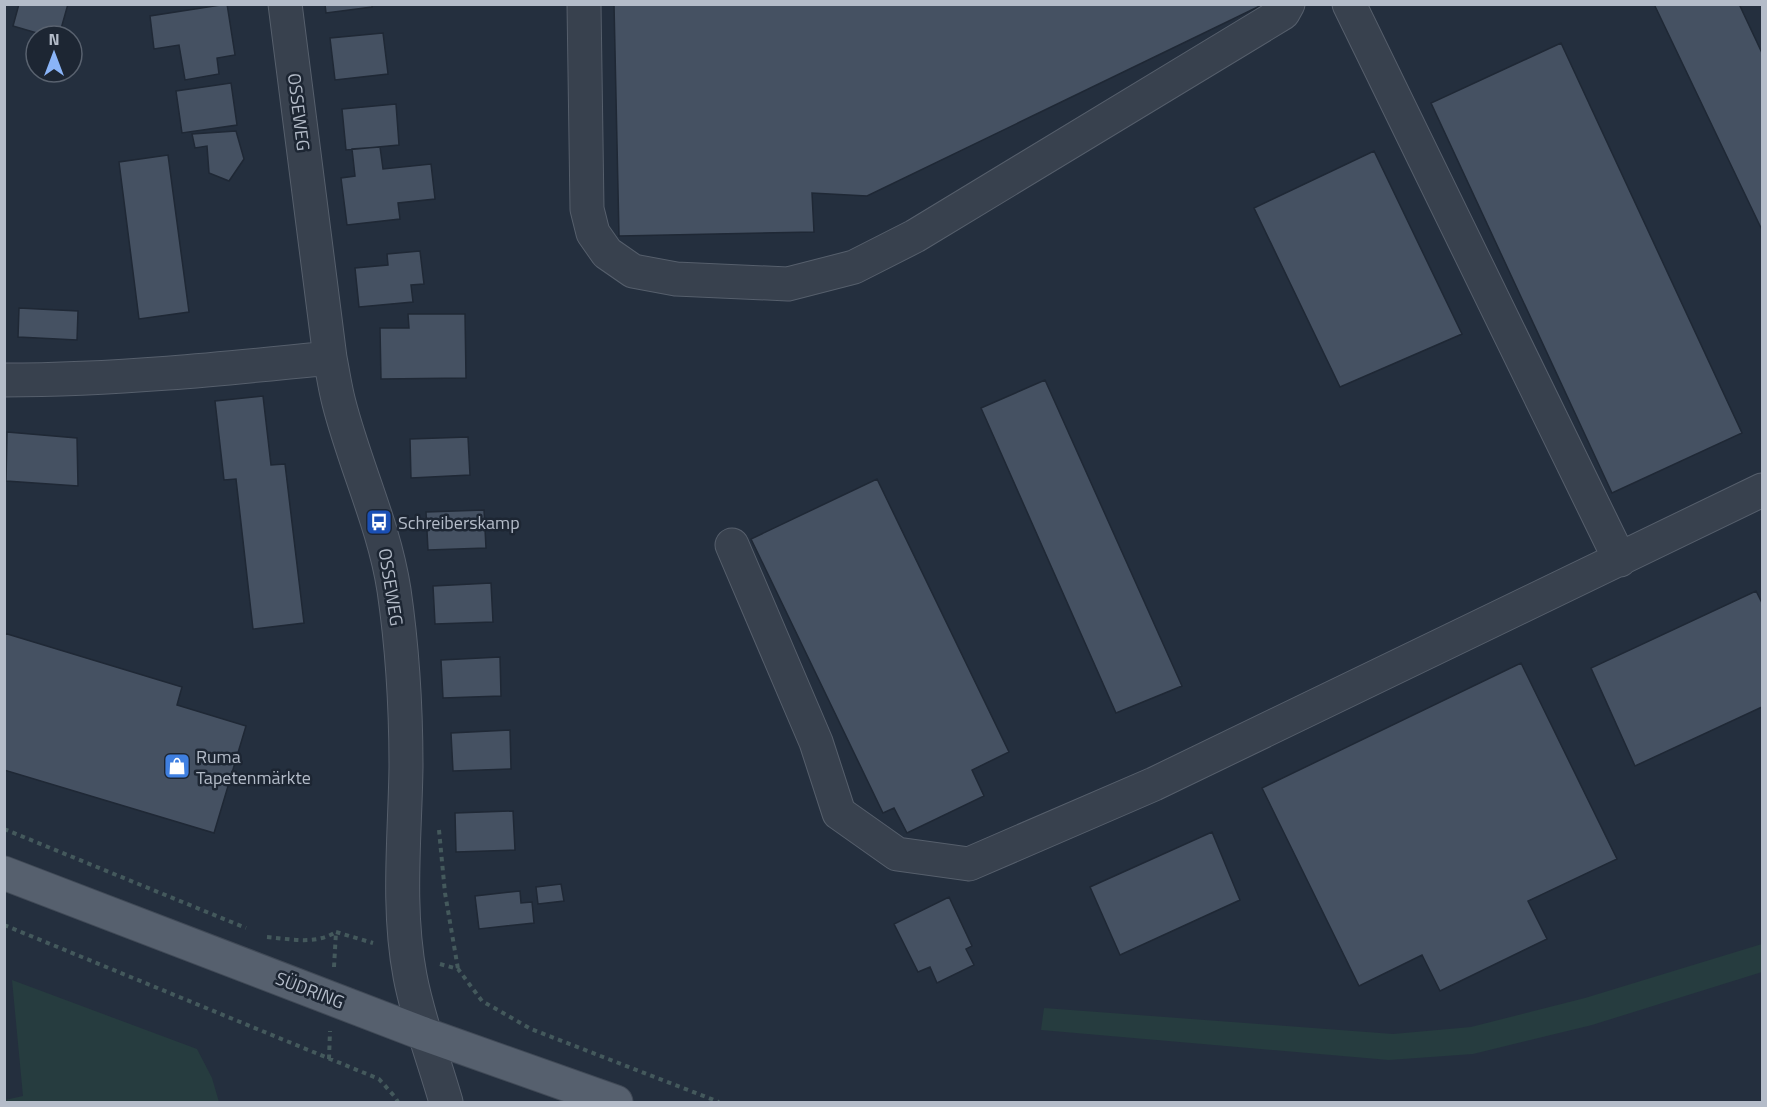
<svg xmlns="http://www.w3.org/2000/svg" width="1767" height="1107" font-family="'Titillium Web',sans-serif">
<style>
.green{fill:#263c3f}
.building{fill:#455162;stroke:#1f2835;stroke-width:1.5}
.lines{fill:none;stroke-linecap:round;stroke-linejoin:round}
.minor-casing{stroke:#565f6c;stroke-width:35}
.major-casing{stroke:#414a57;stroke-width:35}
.path{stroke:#44595c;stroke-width:4;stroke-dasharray:4.5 4.5;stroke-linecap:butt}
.minor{stroke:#38414e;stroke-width:33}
.major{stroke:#56606e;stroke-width:33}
.labels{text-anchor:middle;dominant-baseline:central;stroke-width:5;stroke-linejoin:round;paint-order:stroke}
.street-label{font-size:18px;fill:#b4bcc9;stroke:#1d2633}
.poi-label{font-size:18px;fill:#b4bcc9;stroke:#1d2633;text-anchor:start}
</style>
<rect width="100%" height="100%" fill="#242f3e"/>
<!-- green -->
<path class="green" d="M1762,944V972L1592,1025L1473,1054L1389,1060L1041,1030L1044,1008L1393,1034L1471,1027L1585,998Z
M12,980L197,1049L212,1078L219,1102H5V1100L23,1096Z"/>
<!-- building -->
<path class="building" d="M19,4H68L59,36H47L13,26Z
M227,4L235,55L217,58L219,74L185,80L179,45L154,49L150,16Z
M325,4H372V7L326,13Z
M614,4H1264L867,196L812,193L814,232L619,236Z
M1654,4H1739L1762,53V230Z
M383,33L388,74L335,80L330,38Z
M1561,43L1742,433L1612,493L1431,103Z
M231,83L237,125L182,133L176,91Z
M396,104L399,145L346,150L342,109Z
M236,131L244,159L229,181L209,173L207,146L195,148L192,134Z
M380,147L383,169L431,164L435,199L398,203L400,219L347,225L341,178L355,176L352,149Z
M1374,151L1462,334L1340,387L1254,208Z
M168,155L189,312L139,319L119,162Z
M420,251L424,284L411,285L413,302L359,307L355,268L388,265L387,254Z
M19,308L78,311L77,340L18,337Z
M408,314H465L466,378L381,379L380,328H409Z
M1045,380L1182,686L1116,713L981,408Z
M263,396L271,465L285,464L304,623L253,629L236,479L224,480L215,401Z
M7,432L77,438L78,486L6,481Z
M468,437L470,475L411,478L410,439Z
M877,479L1009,752L972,770L984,796L907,833L894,808L883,813L751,539Z
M484,510L486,548L428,550L426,512Z
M491,583L493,622L435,624L433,586Z
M1756,591L1762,603V707L1635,766L1591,668Z
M4,633L182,687L177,705L246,726L214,833L4,770Z
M500,657L501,696L443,698L441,660Z
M1521,663L1617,859L1528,901L1547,939L1440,991L1422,955L1359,986L1262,788Z
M510,730L511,769L453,771L451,733Z
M513,811L515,850L456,852L455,813Z
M1212,832L1240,900L1120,955L1090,887Z
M561,884L564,901L538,904L536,887Z
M520,891L521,903L532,902L534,923L479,929L475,896Z
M949,897L972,946L966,949L974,965L937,983L930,967L918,972L894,924Z"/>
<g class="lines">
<defs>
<path id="minor" d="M285,4L330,358C333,373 335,388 339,403C355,466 384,525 394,590C402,645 406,711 406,767C405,836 397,907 410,976C418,1019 434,1060 446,1102
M584,4L587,209L593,233L607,253L633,271L676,279L788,284L854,267L915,236L1283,13L1288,4
M1349,4L1620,560
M4,380C114,380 222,369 330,358
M732,545L816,742L839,813L897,854L969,864L1154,784L1762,490"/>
<path id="major" d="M4,873L424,1034L616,1102"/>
</defs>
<!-- minor casing -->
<use href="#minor" class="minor-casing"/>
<!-- major casing -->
<use href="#major" class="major-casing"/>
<!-- path -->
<path class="path" d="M4,829L246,928
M439,830L445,893L458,969
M4,925L379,1079L395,1097L398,1102
M336,932L373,943
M267,937C291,939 315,945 336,932
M440,964L458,969L482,1001L531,1029L719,1102
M334,967L336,932
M329,1059L330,1031"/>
<!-- minor -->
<use href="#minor" class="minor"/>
<!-- major -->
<use href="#major" class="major"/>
</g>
<!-- icons -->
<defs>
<symbol id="bus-square" viewBox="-11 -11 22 22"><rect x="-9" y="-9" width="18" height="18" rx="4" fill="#1a4fb4" stroke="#1d2633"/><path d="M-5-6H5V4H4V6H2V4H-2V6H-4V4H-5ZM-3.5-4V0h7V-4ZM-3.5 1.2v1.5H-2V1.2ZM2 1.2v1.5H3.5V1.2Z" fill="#fff"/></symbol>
<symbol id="shop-square" viewBox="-11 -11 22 22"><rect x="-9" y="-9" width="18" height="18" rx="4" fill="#3f7fe0" stroke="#1d2633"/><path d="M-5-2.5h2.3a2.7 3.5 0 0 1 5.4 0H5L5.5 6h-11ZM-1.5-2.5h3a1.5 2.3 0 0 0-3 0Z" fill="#fff"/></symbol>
</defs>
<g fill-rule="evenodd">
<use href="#bus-square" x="364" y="507" width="30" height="30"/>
<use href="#shop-square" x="162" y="751" width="30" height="30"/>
</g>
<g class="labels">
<!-- street labels -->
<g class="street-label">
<text transform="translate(299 112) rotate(83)">OSSEWEG</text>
<text transform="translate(391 587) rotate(81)">OSSEWEG</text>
<text transform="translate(310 990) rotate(21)">SÜDRING</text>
</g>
<!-- poi labels -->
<g class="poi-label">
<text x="398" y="522">Schreiberskamp</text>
<text x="196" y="756">Ruma<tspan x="196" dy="21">Tapetenmärkte</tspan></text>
</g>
</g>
<!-- border -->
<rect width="1767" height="1107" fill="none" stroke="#b4bcc9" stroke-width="12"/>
<!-- north arrow -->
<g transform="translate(54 54)"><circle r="28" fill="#1d2633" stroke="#59626f" stroke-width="1.5"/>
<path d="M0-4.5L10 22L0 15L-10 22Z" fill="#8ab4f8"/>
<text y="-9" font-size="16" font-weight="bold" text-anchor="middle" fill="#b4bcc9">N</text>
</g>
</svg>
